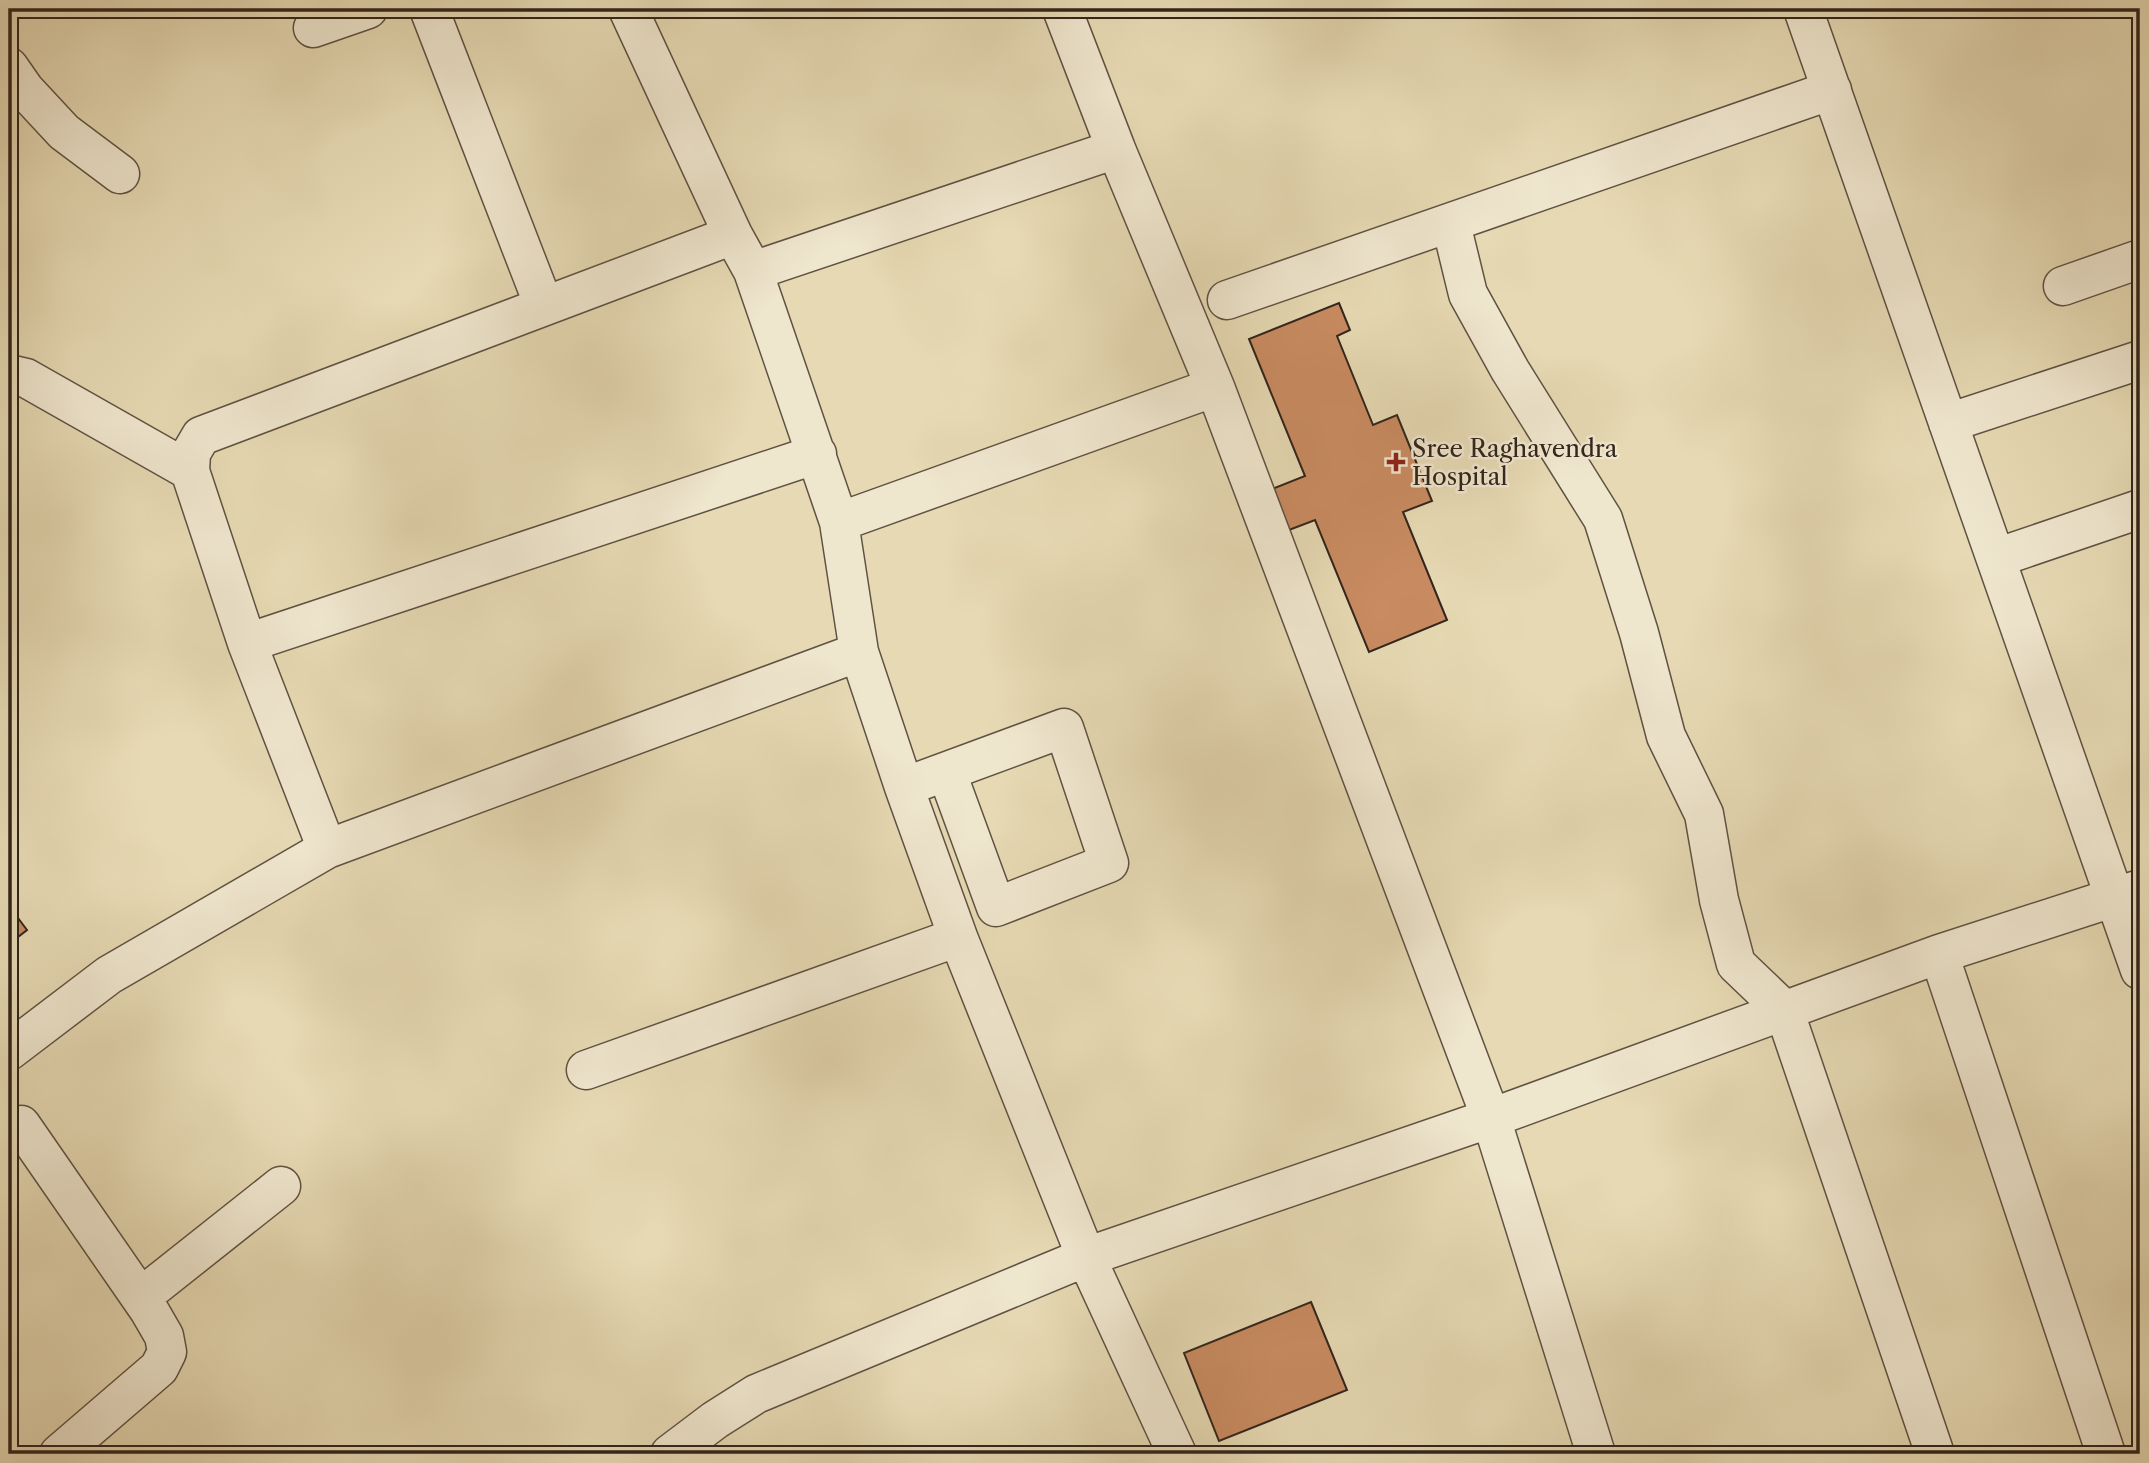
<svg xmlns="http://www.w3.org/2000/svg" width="2149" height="1463" font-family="'Libre Caslon Text',serif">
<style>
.building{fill:#c98b61;stroke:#32251c;stroke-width:2}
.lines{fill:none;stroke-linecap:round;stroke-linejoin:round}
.minor-casing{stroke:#5f5242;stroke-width:41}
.minor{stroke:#efe6ce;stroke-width:38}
.poi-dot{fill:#8f2418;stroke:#efe6ce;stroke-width:2.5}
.labels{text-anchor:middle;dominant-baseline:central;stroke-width:5;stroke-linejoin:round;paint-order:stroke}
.poi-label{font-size:24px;fill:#32251c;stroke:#efe6ce;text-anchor:start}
</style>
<rect width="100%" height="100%" fill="#e6d9b3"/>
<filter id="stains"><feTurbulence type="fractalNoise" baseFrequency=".00286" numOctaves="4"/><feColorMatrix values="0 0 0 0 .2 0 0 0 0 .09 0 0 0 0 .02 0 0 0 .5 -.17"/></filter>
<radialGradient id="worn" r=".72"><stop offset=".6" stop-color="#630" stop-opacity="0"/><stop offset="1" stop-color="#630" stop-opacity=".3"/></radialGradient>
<!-- building -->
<path class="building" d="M1339,303L1350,330L1337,336L1373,425L1397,415L1432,501L1403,512L1447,620L1369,652L1315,520L1289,530L1272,489L1305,476L1249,339Z
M9,906L27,930L9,944Z
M1311,1302L1347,1390L1219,1441L1184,1353Z"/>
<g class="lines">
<defs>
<path id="minor" d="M429,9L544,306
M628,9L733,235L753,271L839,522L859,652L904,787L958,937L1086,1257L1177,1454
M1062,9L1116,149L1215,387L1491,1118L1596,1454
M1803,9L2140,970
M313,28L368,9
M9,67L25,90L64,132L120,174
M1451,224L1468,294L1510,370L1603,519L1639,633L1666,736L1704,814L1719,900L1736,964L1784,1010L1935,1454
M753,271L1116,149
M2063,286L2140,259
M1227,300L1832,90
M9,374L26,378L190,471
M1948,423L2140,360
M839,522L1215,387
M1996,558L2140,509
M247,643L817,454
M904,787L1064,728L1109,863L996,907L947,773
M327,849L247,643L190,471L191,453L201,436L733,235
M1939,954L2106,1454
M9,1051L109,975L327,849L859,652
M586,1070L958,937
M21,1125L149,1310L164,1336L167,1352L159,1368L59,1454
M141,1297L281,1186
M670,1454L715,1420L756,1394L1086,1257L1491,1118L1939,954L2140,889"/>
</defs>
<!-- minor casing -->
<use href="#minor" class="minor-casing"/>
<!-- minor -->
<use href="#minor" class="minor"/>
</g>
<!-- markers -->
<path class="poi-dot" d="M1392.5 451.5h7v7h7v7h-7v7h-7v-7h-7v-7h7z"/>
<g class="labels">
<!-- poi labels -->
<g class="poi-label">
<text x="1412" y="448">Sree Raghavendra<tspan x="1412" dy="28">Hospital</tspan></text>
</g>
</g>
<!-- margin -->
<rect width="2149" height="1463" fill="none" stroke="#e6d9b3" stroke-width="35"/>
<rect x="10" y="10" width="2128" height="1442" fill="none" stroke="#32251c" stroke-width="3.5"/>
<rect x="18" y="18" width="2114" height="1428" fill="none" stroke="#32251c" stroke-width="2"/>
<rect width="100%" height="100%" filter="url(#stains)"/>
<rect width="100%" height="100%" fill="url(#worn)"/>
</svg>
